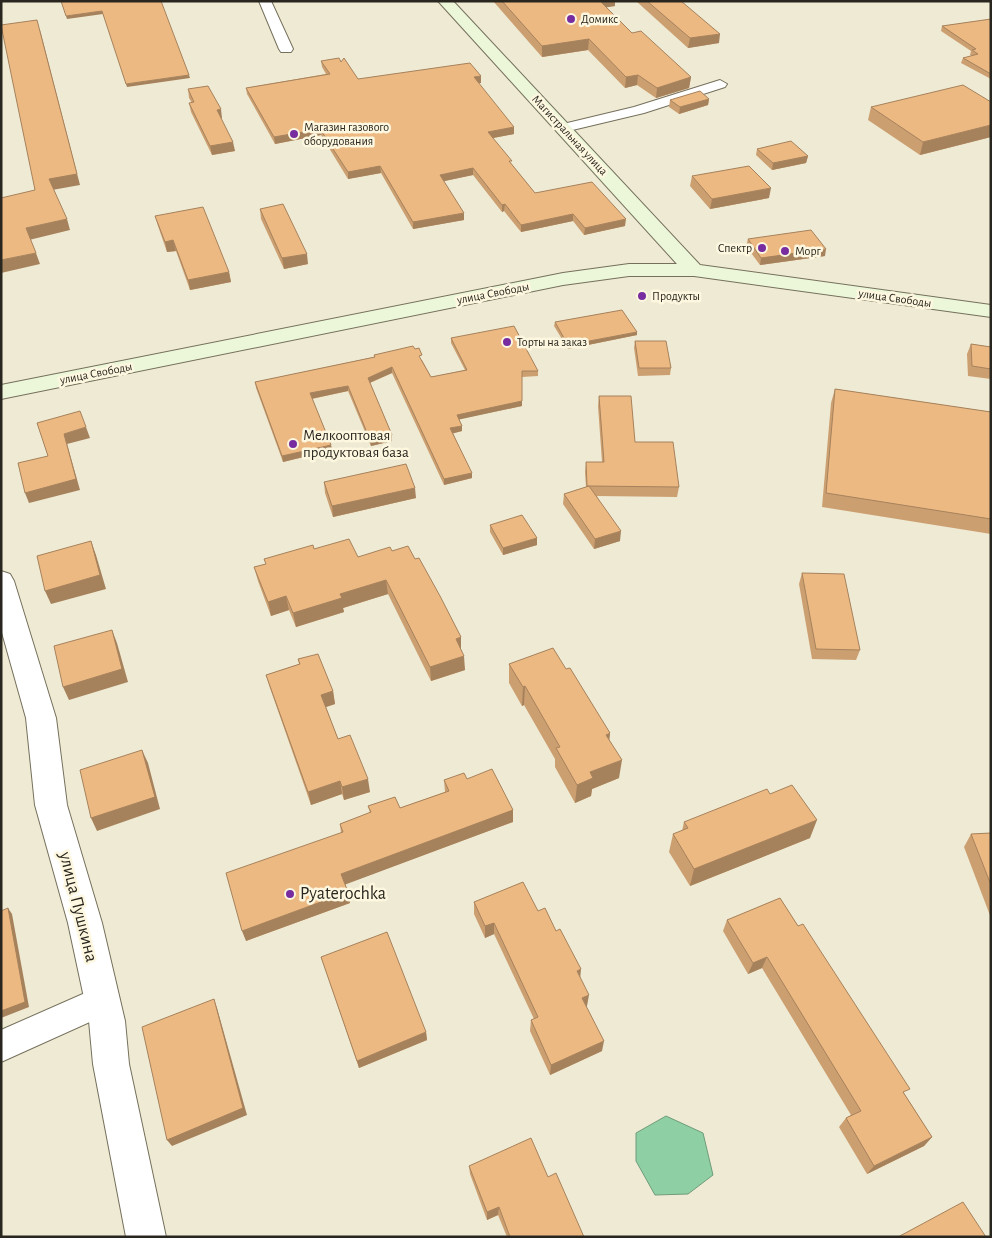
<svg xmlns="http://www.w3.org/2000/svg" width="992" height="1238" font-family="'Alegreya Sans',sans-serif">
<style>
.water{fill:#8ecfa3;stroke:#6f9c7b}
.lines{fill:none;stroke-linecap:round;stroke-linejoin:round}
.minor-casing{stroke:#75705c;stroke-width:2}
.tertiary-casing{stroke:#75705c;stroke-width:2}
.secondary-casing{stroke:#75705c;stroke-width:2}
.minor{fill:#fff;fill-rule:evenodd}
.tertiary{fill:#fff;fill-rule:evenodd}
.secondary{fill:#ecf7d9;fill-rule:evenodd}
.wall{fill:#cc9f71}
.shaded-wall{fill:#a6825c}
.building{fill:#edb983;stroke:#a6825c}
.poi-dot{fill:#772d9f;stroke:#fdf7e0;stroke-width:2}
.labels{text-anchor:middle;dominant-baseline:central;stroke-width:5;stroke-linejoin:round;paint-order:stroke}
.far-poi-label{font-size:12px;fill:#28261e;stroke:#fdf7e0;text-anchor:start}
.far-street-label{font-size:12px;fill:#28261e;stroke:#fdf7e0}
.poi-label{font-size:15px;fill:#28261e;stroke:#fdf7e0;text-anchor:start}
.near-poi-label{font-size:18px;fill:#28261e;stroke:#fdf7e0;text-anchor:start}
.near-street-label{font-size:18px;fill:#28261e;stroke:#fdf7e0}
</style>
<rect width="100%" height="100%" fill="#efead3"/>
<!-- water -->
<path class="water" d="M666,1116L703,1133L713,1175L688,1194L655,1195L636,1161V1133Z"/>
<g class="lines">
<defs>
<path id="minor" d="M259,1H271L293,49L291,52H281L279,49Z
M720,80L727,84L725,87L644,113L564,132L559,131L557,128L559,125L634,107Z
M101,986L112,990L116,1001L112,1012L1,1062V1030Z"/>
<path id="tertiary" d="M1,571L10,574L14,581L56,718L67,805L102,923L125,1021L129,1064L166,1237H126L93,1064L89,1021L68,923L35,805L26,718L1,629Z"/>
<path id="secondary" d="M438,1H453L700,265L991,305V317L694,276H629L563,285L1,399V385L563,273L629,264H677Z"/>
</defs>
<!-- minor casing -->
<use href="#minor" class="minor-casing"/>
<!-- tertiary casing -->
<use href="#tertiary" class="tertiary-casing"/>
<!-- secondary casing -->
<use href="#secondary" class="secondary-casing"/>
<!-- minor -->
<use href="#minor" class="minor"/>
<!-- tertiary -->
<use href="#tertiary" class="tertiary"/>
<!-- secondary -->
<use href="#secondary" class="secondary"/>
</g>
<!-- wall -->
<path class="wall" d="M493,1H615V6L606,7L632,33L691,77L689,88L656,98L637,85L625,88L588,50L542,57Z
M636,1H681L719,43L688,48Z
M991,19V79L961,63L963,58L972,56L970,55L971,51L941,31L942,26Z
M321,61L341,62L358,79L481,83H478L514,134L493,138L512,165L535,193L625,226L584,235L573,221L521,232L504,211L502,212L473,175L444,181L464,220L413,229L381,173L348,179L321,135L275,144L247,94L246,88L326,74L322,67Z
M188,89L222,118H221L235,151L212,155L191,112L189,103H192L189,98Z
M709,99L708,105L679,114L669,107L670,100Z
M991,102V137L920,155L868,120L871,107Z
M757,149L808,156L806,163L772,170L756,155Z
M692,176L769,198L710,209L690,186Z
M260,209L308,264L284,269L261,219Z
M155,216L229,272L231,282L190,290L176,251L167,252L158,226Z
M748,239L825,256L760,265L746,246Z
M555,322L637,335L568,349L554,326Z
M451,338L538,371V376L522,377V406L459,419L462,426V431L453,433L472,478L444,485L392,373L370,383L392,435V441L371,446L348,391L312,399L331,445L332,450L283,462L256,388L255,382L374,357V355L422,360L431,377L465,370L451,343Z
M635,341L671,368L670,375L638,376L634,348Z
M971,344L991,347V379L968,376L967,354Z
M835,389L991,412V534L822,507L831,403Z
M599,396L635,442L679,487L677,497L597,496L620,541L594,549L563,504L564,494L586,487L585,472L586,462H602L598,406Z
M324,482L416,498L333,517L325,493Z
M490,525L537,538V545L503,555L490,532Z
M314,549L358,557L392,551L415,559L461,637V650L465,670L431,681L388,594L343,608L344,612L296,627L289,610L271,616L258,581L254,567L266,564L264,559Z
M802,573L860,650L856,660L812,659L799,584Z
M298,659L333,691L335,704L326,707L338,739L370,792L344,800L342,794L311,805L270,688L266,675L299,664Z
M509,664L566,669L610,733L609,740L619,778L592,789L591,796L575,803L555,767V759L524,705L522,706L509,683Z
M467,779L513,810V822L345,884L350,903L246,941L341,833L340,824L370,813L368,806L400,808L445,792L444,780Z
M770,794L810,838L690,886L669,852L673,834L682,831L684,822Z
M991,833V918L964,847L971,834Z
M780,898L932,1137L924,1146L867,1174L839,1127L846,1118L851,1115L762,968L748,974L723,931L727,920Z
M474,902L538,911L580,978L586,1006L602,1051L550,1075L530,1031L531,1020L534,1019L494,934L485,938L474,914Z
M321,957L426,1032L427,1040L359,1068Z
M469,1166L548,1177L584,1237H507L498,1215L487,1220L470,1174Z"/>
<!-- shaded-wall -->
<path class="shaded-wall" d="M597,1H615V6L596,9Z
M102,11L103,14L67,19L66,16Z
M40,30L80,185L52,190L49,179Z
M720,34L719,43L688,48L690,38Z
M589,39L588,50L542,57V46Z
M189,75L190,78L127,87L126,84Z
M638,75L637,85L625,88L626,77Z
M481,76V83L474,84V77Z
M691,77L689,88L656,98L657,88Z
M709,99L708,105L679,114L680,107Z
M221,109L222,118H219L217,110Z
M991,125V137L920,155L923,142Z
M514,127V134L488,139V132Z
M320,129L321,135L275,144L274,137Z
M233,142L235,151L212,155L210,146Z
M808,156L806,163L772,170L773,163Z
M380,166L381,173L348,179V172Z
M473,168V175L440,182V175Z
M771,188L769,198L710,209L712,199Z
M505,204L504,211L502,212V205Z
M464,213V220L413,229V222Z
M573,214V221L521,232V225Z
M67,219L70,230L29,240L26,228Z
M626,219L625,226L584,235L585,228Z
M173,240L176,251L167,252L165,242Z
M826,249L825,256L760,265L761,258Z
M36,253L40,264L1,273V260Z
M307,254L308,264L284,269L282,258Z
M229,272L231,282L190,290L188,280Z
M637,332V335L568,349V345Z
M392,367V373L369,383L368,378Z
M348,386V391L310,399V393Z
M522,401V406L457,420V415Z
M462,426V431L451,434L450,428Z
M86,427L90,438L67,444L80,490L29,503L25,493L64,434Z
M392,435V441L371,446L370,440Z
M331,445L332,450L283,462L282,456Z
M472,473V478L444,485V479Z
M415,488L416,498L333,517L332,506Z
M621,531L620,541L594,549L595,539Z
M537,538V545L503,555V548Z
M91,541L96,555L106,589L51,604L45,591Z
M386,580L388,594L343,608L344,612L296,627L293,613L340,594Z
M286,596L289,610L271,616L268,602Z
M112,630L117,643L128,682L69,700L63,687Z
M461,637V651L456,639Z
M464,656L465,670L431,681L430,667Z
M525,686L524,705L522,706L523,687Z
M333,691L335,704L323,708L321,695Z
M610,733L608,752L606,735Z
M142,750L148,763L160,809L97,831L91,818Z
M622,760L619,778L592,789L591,796L575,803L577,785L590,772Z
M368,779L370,792L344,800L342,787Z
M340,781L342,794L311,805L308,792Z
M513,810V822L344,885L341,874Z
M817,820L810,838L690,886L694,869Z
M348,892L350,903L246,941L242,931Z
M8,908L12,914L29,1007L1,1018Z
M494,923V934L485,938V926Z
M767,957L762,968L748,974L753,963Z
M581,969L580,980L577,971Z
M589,995L587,1006L581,1008L582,998Z
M214,999L217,1008L247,1115L172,1146L167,1140Z
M426,1032L427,1040L359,1068L357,1061Z
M604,1041L602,1051L550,1075L551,1065Z
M932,1137L924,1146L867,1174L874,1166Z
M499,1207L498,1215L487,1220V1212Z"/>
<!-- building -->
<path class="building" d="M61,1H161L189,75L126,84L102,11L66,16Z
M502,1H600L632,33L641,31L691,77L657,88L638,75L626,77L589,39L542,46Z
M647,1H681L720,34L690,38Z
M991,19V74L963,58L978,54L972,50L976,49L942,26Z
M37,20L77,174L49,179L67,219L26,228L36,253L1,260V198L35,190L1,25Z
M339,58L341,62L344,58L358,79L470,63L481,76L474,77L514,127L488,132L512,161H509L535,193L592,182L626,219L585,228L573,214L521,225L505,204L502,205L473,168L440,175L464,213L413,222L380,166L348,172L320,129L274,137L246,88L330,74L321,61Z
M963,85L991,102V125L923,142L871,107Z
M208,86L221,109L217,110L233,142L210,146L189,103L194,102L188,89Z
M700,91L709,99L680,107L670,100Z
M791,141L808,156L773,163L757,149Z
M749,166L771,188L712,199L692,176Z
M283,204L307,254L282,258L260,209Z
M203,207L229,272L188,280L173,240L165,242L155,216Z
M811,230L826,249L761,258L748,239Z
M622,310L637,332L568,345L555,322Z
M514,326L538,371H522V401L457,415L462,426L450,428L472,473L444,479L392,367L368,378L392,435L370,440L348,386L310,393L331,445L282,456L255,382L375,357L374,355L413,346L415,349L419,348L422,355L419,356L431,377L467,370L451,338Z
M635,341H666L671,368H639Z
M971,344L991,347V369L972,366Z
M835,389L991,412V519L826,493Z
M599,396H631L635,442H673L679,487L589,486L621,531L595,539L564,494L589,486H587L586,462H604Z
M80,411L86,427L64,434L76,479L25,493L18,463L48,456L37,423Z
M406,464L415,488L332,506L324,482Z
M522,515L537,538L503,548L490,525Z
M349,539L358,557L390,547L392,551L408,546L415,559L419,558L440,596L461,637L456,639L464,656L430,667L386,580L340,594L342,598L293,613L286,596L268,602L254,567L266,564L264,559L313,545L314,549Z
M91,541L100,575L45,591L37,556Z
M802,573L844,574L860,650L816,649Z
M112,630L122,669L63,687L54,646Z
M553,648L566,669L570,668L610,733L606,735L622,760L590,772L593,778L577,785L556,748L560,747L525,686L523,687L509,664Z
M318,654L333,691L321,695L338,739L350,735L368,779L342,787L340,781L308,792L266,675L300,664L298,659Z
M142,750L155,797L91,818L80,770Z
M492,769L513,810L341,874L348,892L242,931L226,873L343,832L340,824L371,812L368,806L395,797L400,808L449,791L444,780L464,773L467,779Z
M792,785L817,820L694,869L673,834L688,828L684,822L767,789L770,794Z
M991,833V885L971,834Z
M523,882L538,911L545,908L556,931L560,929L581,969L577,971L589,995L582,998L604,1041L551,1065L531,1020L538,1017L494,923L485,926L474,902Z
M780,898L798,926L803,924L910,1089L903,1092L932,1137L874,1166L846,1118L861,1111L767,957L753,963L727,920Z
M8,908L25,1002L1,1011V911Z
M387,932L426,1032L357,1061L321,957Z
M214,999L243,1108L167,1140L142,1027Z
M531,1138L548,1177L556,1173L584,1237H510L499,1207L487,1212L469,1166Z
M963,1202L986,1237H898Z"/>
<!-- markers -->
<g class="poi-dot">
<circle cx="571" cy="19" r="5"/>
<circle cx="294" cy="134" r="5"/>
<circle cx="762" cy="248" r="5"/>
<circle cx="785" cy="251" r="5"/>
<circle cx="642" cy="296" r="5"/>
<circle cx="507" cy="342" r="5"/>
<circle cx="293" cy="444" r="5"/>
<circle cx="290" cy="894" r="5"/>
</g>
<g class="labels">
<!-- far-poi labels -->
<g class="far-poi-label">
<text x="581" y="19">Домикс</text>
<text x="304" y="127">Магазин газового<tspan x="304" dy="14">оборудования</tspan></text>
<text x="752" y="248" text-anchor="end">Спектр</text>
<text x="795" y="251">Морг</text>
<text x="652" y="296">Продукты</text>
<text x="517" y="342">Торты на заказ</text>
</g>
<!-- far-street labels -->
<g class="far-street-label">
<text transform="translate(570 135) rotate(47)">Магистральная улица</text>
<text transform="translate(493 293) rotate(-11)">улица Свободы</text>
<text transform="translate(895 298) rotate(8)">улица Свободы</text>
<text transform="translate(96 373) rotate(-11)">улица Свободы</text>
</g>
<!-- poi labels -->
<g class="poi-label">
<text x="303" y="435">Мелкооптовая<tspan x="303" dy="17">продуктовая база</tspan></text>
</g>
<!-- near-poi labels -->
<g class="near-poi-label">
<text x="300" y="894">Pyaterochka</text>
</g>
<!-- near-street labels -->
<g class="near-street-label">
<text transform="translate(78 907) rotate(76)">улица Пушкина</text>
</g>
</g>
<!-- border -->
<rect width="992" height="1238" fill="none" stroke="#28261e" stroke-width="5"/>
</svg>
